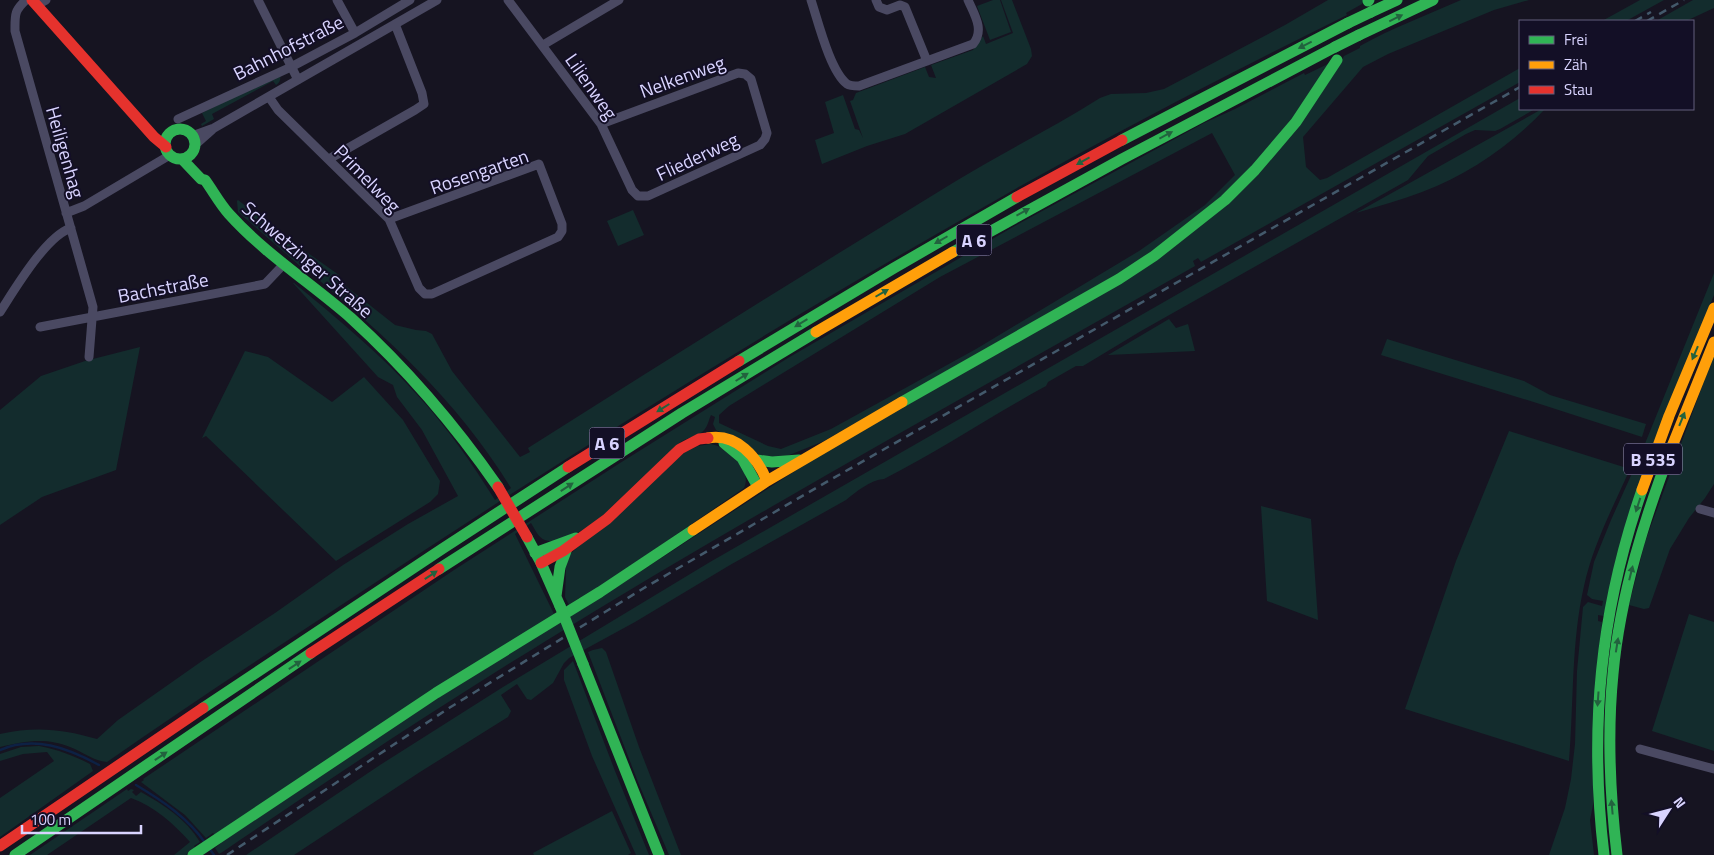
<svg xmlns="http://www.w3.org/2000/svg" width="1714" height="855" font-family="'Titillium Web',sans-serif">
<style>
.green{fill:#132c2d;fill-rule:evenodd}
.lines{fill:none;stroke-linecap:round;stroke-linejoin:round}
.stream{stroke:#0d2144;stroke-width:2.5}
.street{stroke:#4a4962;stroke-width:9}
.fast{stroke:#30b455;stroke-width:11}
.slow{stroke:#ff9f0a;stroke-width:11}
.jam{stroke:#e5322d;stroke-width:11}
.rail{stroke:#43596b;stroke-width:2.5;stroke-dasharray:8 6;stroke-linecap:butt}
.fast-bridge{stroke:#30b455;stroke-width:11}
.jam-bridge{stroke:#e5322d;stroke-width:11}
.oneway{fill:#22623e}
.labels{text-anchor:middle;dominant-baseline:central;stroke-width:4;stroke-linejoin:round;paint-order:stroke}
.shield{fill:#130f26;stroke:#9e99be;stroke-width:1}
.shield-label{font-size:18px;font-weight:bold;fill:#d9d4ff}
.street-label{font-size:19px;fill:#d9d4ff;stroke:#130f26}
</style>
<rect width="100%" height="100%" fill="#161421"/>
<!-- green -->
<path class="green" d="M993,0H1000L1011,32L990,40L977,6Z
M1001,0H1012L1031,49L1032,56L1027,64L905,134L867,146L822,164L815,140L834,133L825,102L843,95L855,129L859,130L863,138L850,101L853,100L856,93L925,67L929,77L936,78L931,65L973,50L983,36L986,44L1013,33Z
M1328,0H1364L1362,4L1346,13L1347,15C1216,80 1087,147 961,220C754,338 553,465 355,596C272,651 188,705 107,762C94,761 83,752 70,747C46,737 25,741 0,747V734C36,726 62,729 97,739L118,720L202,661L275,613L343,565L408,524L458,496L422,430L397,397L393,385L378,377L293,283H294C338,319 383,356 421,399C449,430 473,465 495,500L511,488C457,400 386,336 308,271L305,267V260L300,266L238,212L237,201L238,200L277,231L339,275L338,278L333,276L395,325L416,330L426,331L432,334L452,371L520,457L530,452L528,448C670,358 812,269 956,181C1003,152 1053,128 1100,98L1111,94L1146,93L1164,89L1285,25Z
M1461,0H1529L1494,10L1388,54L1363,67L1303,137L1306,167L1320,180L1327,178L1520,68V82L1201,262L1198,258L1193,261L1195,266C979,389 761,509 549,639C438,707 331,778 224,851L219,854L215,848L221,843L220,841L393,726L626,581L832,447L1164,255L1228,203L1319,97L1344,56L1360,48V46C1392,28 1427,15 1461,0Z
M1640,0H1664L1626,21H1602Z
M1693,0H1714V8L1686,21H1656Z
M1330,63L1299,111L1235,186L1135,264L824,441L782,458L760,455L716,430L713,424L715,417L711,415C709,419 708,425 705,429C699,437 686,437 678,444C652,468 586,545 549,541C539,540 536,531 531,523L515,534L554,614L215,835L213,833L206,838L185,815L141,782L144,780L143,779L454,570L620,463L788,358L1013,227L1204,123L1235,109L1304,73L1305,75ZM1212,133L1235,175L1205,205L1139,251L976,349L831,429L781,449L768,446L719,423V415L729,406L940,277Z
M280,74C281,79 280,83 276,85L273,81L212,114L214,119L202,126L201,124L206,121L202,113Z
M1520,98V109H1535L1500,129L1495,131L1475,130L1466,134L1428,156L1408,180L1141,331L1083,366H1076L1048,382L1046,386C991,416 939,451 884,479C870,480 856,492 846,500L730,565L635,622L569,658L564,663L553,683L531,700L527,699L517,684L501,695L511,711L508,717L420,772L294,855H246L380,765L503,687L710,562Z
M1542,109H1545C1511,145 1469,174 1422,192C1401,200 1378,206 1356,213Z
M633,210L644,235L618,246L607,221Z
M1714,273V295L1675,390L1604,616L1598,615V621L1602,622L1593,805L1590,820L1594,855H1549L1565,808L1571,779L1575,744L1577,671L1583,607L1588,602L1602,606L1603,601L1592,599L1587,595L1594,562L1611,520L1642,451Z
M1169,319L1176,328L1188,324L1195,351L1108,355Z
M1387,339L1524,381L1550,395L1646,424L1642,437L1540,404L1381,355Z
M140,347L116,470L42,497L0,525V410L41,376L85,361Z
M245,351L268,357L332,402L364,377L403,420L440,481L438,494L430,502L336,561L206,436L202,438Z
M1714,354V484L1705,498L1689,518L1670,549L1649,608L1644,609L1629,605L1645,542Z
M1509,431L1630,469C1613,507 1593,545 1584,586C1571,643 1574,702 1569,761L1405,709L1456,561Z
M711,444C727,447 753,469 744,488L581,600L579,598L569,605L565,597L566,570L563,567L570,554L685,452L698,446Z
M1261,506L1311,519L1318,620L1267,601Z
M1689,614L1714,622V751L1652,731Z
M602,648L606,652L639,747L681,855H669L638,782L588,652L593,650Z
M573,661L615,771L649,855H636L592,756L564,680V670Z
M39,746C59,750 72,755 90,764L93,771L0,837V798L54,761L47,752L23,754L0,761V754L21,747Z
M127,789L128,791L131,789L134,790L132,792L136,796L141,792C164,805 186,819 200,842L194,846L195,848L186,855H174L190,842C174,824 154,806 131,798L47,855H30Z
M612,811L631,853L628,855H534L533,853Z"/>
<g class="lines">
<!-- stream -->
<path class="stream" d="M0,750C34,735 68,748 99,765
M136,785C163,801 188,818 206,844
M209,848L214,855"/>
<!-- street -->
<path class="street" d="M26,0C14,11 15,15 15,31L93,307L89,357
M258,0L298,80
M337,0L355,33
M508,0L601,124L632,190L638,196H648L760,145L765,139L767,133L751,79L745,74L738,73L601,124
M811,0C818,21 830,71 847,84C850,86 855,86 859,86L973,44C985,30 974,14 968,0
M876,0L879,7L887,10L900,5L905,7L927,61
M37,5L46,0
M543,45L619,0
M269,97L278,110L389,219L419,288L425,294H432L558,237L562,231V224L539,164L389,219
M178,119L291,67L355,33L410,0
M192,136L214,128L437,0
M195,145L212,130
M329,159L415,110L424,104L422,93L395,24
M66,213L84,206L170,155
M0,312C15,289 46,236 71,228
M40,327L265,284L284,264
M1700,509L1714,513
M1640,749L1714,769"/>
<!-- fast -->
<path class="fast" d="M1368,1L1369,0
M1371,12L1397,0
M1359,35L1433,0
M165 144a15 15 0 1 1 30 0a15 15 0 1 1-30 0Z
M1122,140L1348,23
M182,159L201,179L205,180C213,191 220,204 229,214C265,254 311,283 351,318C407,369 455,425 498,487
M953,252L1122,159L1335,47
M739,361L894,268L1017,197
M902,402L1119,279L1154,256L1225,200L1255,170L1296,122L1337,60
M724,443L742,458L758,487
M757,460L772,462L799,460
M527,537L541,563L560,606
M535,553L576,538
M439,569L682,413L816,332
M556,596L560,567L566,551
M583,664L659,855
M203,708L442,549L568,467
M15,855L311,653
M193,855L436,693L600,592L693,530
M1604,855C1589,728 1600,611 1642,490
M1617,855C1610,795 1607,734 1613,674C1620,595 1645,517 1673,444"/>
<!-- slow -->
<path class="slow" d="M816,332L953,252
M708,438C737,433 757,457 767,481
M1673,444L1714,342
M1642,490L1669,416L1714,308
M693,530L767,481L902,402"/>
<!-- jam -->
<path class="jam" d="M32,0L154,137L166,147
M1017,197L1122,140
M568,467L739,361
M541,563L563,551L607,519L680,449L699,439L708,438
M311,653L439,569
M0,846L203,708"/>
<!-- rail -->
<path class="rail" d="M1635,21L1651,12
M1647,21L1684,0
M227,855L449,708L644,588L816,488L1520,87"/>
<!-- fast-bridge -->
<path class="fast-bridge" d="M1348,23L1371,12
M1335,47L1359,35
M560,606L583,664"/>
<!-- jam-bridge -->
<path class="jam-bridge" d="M498,487L527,537"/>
</g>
<!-- one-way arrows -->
<defs><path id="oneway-solid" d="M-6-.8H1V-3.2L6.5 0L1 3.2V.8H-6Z" transform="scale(1.25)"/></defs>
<g class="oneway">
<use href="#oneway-solid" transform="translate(1396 18) rotate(-26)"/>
<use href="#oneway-solid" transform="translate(1305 45) rotate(153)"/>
<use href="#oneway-solid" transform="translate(1166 135) rotate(-28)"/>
<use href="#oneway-solid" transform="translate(1083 161) rotate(151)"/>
<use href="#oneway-solid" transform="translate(1023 212) rotate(-29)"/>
<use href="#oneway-solid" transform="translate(941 240) rotate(150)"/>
<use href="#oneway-solid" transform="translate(882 293) rotate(-30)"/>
<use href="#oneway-solid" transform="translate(801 323) rotate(149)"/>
<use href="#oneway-solid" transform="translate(1695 353) rotate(113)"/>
<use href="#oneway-solid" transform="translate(742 377) rotate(-32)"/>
<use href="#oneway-solid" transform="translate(663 408) rotate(148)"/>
<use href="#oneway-solid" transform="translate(1682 419) rotate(-68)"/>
<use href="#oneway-solid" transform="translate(567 487) rotate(-33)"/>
<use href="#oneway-solid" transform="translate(1638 505) rotate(108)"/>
<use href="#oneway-solid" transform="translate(1631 573) rotate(-76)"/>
<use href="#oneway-solid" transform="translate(431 575) rotate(-33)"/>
<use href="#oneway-solid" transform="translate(1617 645) rotate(-81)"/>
<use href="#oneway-solid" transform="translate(295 665) rotate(-34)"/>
<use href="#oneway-solid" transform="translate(1598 699) rotate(94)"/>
<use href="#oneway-solid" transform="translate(161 756) rotate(-34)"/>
<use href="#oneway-solid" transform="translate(1612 807) rotate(-95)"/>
</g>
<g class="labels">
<!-- shield labels -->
<g class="shield">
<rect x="956.5" y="224.5" width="35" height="31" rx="4"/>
<rect x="589.5" y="427.5" width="35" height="31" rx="4"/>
<rect x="1624" y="443.5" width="58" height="31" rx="4"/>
</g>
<g class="shield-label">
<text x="974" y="240">A 6</text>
<text x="607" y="443">A 6</text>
<text x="1653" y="459">B 535</text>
</g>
<!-- street labels -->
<g class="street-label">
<text transform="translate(288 47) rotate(-27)">Bahnhofstraße</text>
<text transform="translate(682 76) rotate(-20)">Nelkenweg</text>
<text transform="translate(592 86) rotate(55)">Lilienweg</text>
<text transform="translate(66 152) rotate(74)">Heiligenhag</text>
<text transform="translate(697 156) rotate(-25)">Fliederweg</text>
<text transform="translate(479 171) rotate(-19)">Rosengarten</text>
<text transform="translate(368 178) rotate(46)">Primelweg</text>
<text transform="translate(308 259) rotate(41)">Schwetzinger Straße</text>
<text transform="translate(163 287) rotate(-11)">Bachstraße</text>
</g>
</g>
<!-- legend -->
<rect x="1519" y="20" width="175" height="90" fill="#130f26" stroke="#625e7d"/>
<rect x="1529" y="36" width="25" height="8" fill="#30b455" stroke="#625e7d"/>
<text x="1564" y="45" font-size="15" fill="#d9d4ff">Frei</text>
<rect x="1529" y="61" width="25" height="8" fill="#ff9f0a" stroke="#625e7d"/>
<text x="1564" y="70" font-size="15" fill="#d9d4ff">Zäh</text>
<rect x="1529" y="86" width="25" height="8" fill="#e5322d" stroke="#625e7d"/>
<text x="1564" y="95" font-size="15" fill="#d9d4ff">Stau</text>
<!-- north arrow -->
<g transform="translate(1669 810) rotate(54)" stroke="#130f26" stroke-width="4" paint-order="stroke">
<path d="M0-4L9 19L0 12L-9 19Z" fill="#d9d4ff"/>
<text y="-8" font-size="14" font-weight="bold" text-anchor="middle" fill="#d9d4ff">N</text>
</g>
<!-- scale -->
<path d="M22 825v8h119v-8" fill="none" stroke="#d9d4ff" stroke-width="2.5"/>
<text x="30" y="825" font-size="15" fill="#d9d4ff" stroke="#130f26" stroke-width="4" paint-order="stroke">100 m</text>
</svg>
